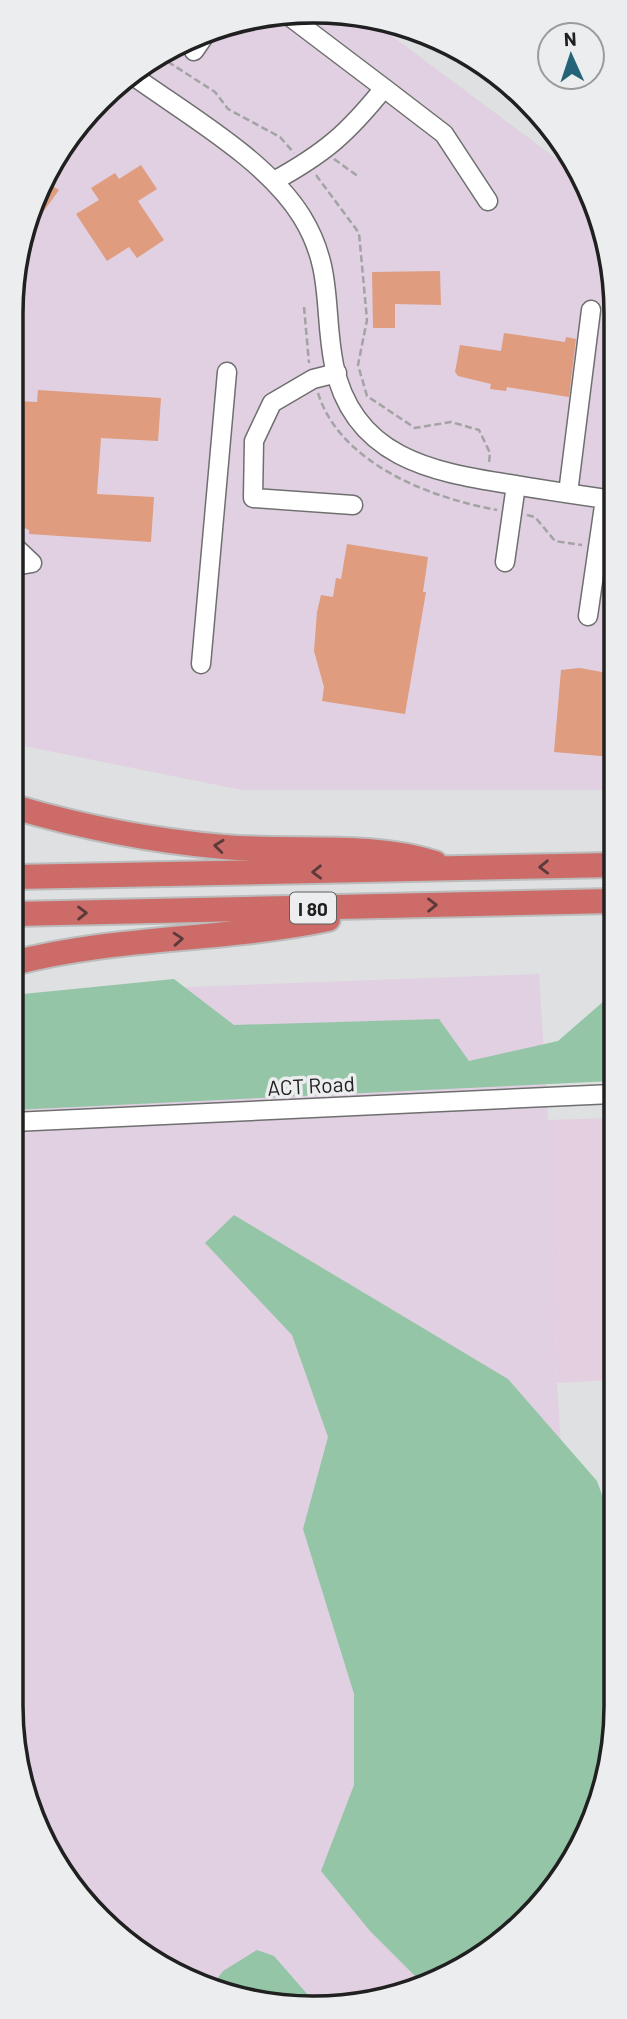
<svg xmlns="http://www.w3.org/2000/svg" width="627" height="2019" font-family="Barlow,sans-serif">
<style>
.commercial{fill:#e0d0e1}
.industrial{fill:#e3cfdf}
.green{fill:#94c5a7}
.building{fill:#df9c7e}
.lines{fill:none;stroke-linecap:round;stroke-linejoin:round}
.minor-casing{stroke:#6f6f70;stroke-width:21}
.highway-casing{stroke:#bcbcbc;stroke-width:28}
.path{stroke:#a3a3a4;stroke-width:2.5;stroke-dasharray:7 3.5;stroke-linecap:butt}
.minor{stroke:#fff;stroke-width:18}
.highway{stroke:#cc6b68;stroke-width:24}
.oneway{stroke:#5c3a3a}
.labels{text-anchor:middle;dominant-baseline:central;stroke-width:7;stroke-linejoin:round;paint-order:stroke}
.shield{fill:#ecedee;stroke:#5d5e5e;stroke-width:2}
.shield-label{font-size:19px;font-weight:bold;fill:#202021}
.street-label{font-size:21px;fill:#202021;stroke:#ecedee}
.rim{fill:none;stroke:#202021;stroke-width:3.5}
</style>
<rect width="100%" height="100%" fill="#dfe0e1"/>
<!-- commercial -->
<path class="commercial" d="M255,16H365L585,180L614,274L613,790H242L14,744L16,254L62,145L146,61Z
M539,974L548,1120L557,1383L585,1826L566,1874L498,1946L392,1998L274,2006L179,1977L86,1906L33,1821L11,1705L13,1008L55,992Z"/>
<!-- industrial -->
<path class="industrial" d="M612,1118L611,1380L557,1383L548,1120Z"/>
<!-- green -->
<path class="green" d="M174,979L234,1025L439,1019L469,1061L558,1041L612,994V1081L13,1110V995Z
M234,1215L508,1379L597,1481L611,1520V1765L566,1874L498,1946L422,1983L370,1931L321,1871L354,1785V1694L303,1529L328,1437L292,1335L205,1243Z
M257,1950L274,1956L315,2003L274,2006L211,1987L223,1971Z"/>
<!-- building -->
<path class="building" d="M141,165L157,189L138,201L164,240L137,258L129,247L107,261L76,214L99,200L91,188L115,173L119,179Z
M46,182L59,190L33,226L29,224Z
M440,271L441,305L395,304V328H373L372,272Z
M504,333L565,342L566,337L576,339L569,397L507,387L506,391L490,389L491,384L458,376L455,372L460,345L501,351Z
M38,390L161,398L158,441L101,438L97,494L154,497L151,542L29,534V530L15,524L16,401L37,402Z
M347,544L428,557L423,592H426L405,714L322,701L324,687L314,651L317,612L321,595L333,597L336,578L341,579Z
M580,668L613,674V757L554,752L561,670Z"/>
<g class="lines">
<defs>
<path id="minor" d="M289,16L384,88
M194,51L203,38
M132,75C186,114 267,160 302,217C334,269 323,310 334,365C353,457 431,472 509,484C543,490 578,495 613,500
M274,181C325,153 348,133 384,88L444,134L488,201
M337,373L313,379L272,403L254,441L253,498L353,505
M568,493L591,310
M505,562L516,485
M15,566L32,563L15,547
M588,616L605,499
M201,664L227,372
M13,1122L612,1094"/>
<path id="highway" d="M14,807C82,827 153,841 224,847C293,853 369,842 435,863
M14,877L613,865
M14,914L612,901
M14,963C116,936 224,941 328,919"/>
</defs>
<!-- minor casing -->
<use href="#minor" class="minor-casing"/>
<!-- highway casing -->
<use href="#highway" class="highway-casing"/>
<!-- path -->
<path class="path" d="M159,56L215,92L228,109L280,137L294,153
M334,159L359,177
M316,175L359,233L367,320L358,365L367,396L415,428L451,422L479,430L490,453L489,463
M304,307L309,363
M318,393C340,464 431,498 497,510
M527,515L535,517L555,541L582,545"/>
<!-- minor -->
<use href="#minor" class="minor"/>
<!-- highway -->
<use href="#highway" class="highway"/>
</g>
<!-- one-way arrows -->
<defs><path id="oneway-chevron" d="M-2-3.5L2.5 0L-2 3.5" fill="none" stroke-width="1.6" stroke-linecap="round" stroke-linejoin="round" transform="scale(1.75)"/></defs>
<g class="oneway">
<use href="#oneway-chevron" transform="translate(219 846) rotate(-174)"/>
<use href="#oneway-chevron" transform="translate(544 867) rotate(179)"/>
<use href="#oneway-chevron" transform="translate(317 872) rotate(179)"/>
<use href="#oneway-chevron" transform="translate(432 905) rotate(-1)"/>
<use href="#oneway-chevron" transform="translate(82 913) rotate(-1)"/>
<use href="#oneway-chevron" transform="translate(178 939) rotate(-4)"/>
</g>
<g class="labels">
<!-- shield labels -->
<rect class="shield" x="290" y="892.5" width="46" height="31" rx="5"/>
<g class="shield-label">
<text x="313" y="908">I 80</text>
</g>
<!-- street labels -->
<g class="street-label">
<text transform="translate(311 1085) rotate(-3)">ACT Road</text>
</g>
</g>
<!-- crop -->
<path d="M0 0H627V2019H0ZM313 23H314A290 290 0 0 1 604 313V1706A290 290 0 0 1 314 1996H313A290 290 0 0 1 23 1706V313A290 290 0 0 1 313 23Z" fill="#ecedee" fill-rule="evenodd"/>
<path class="rim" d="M313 23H314A290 290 0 0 1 604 313V1706A290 290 0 0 1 314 1996H313A290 290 0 0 1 23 1706V313A290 290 0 0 1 313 23Z"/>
<!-- north arrow -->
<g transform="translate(571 56) rotate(357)"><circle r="33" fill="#ecedee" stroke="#9a9b9c" stroke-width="2"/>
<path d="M0-5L12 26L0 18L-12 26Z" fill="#256379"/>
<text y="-10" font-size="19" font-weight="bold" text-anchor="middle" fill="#202021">N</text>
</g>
</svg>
